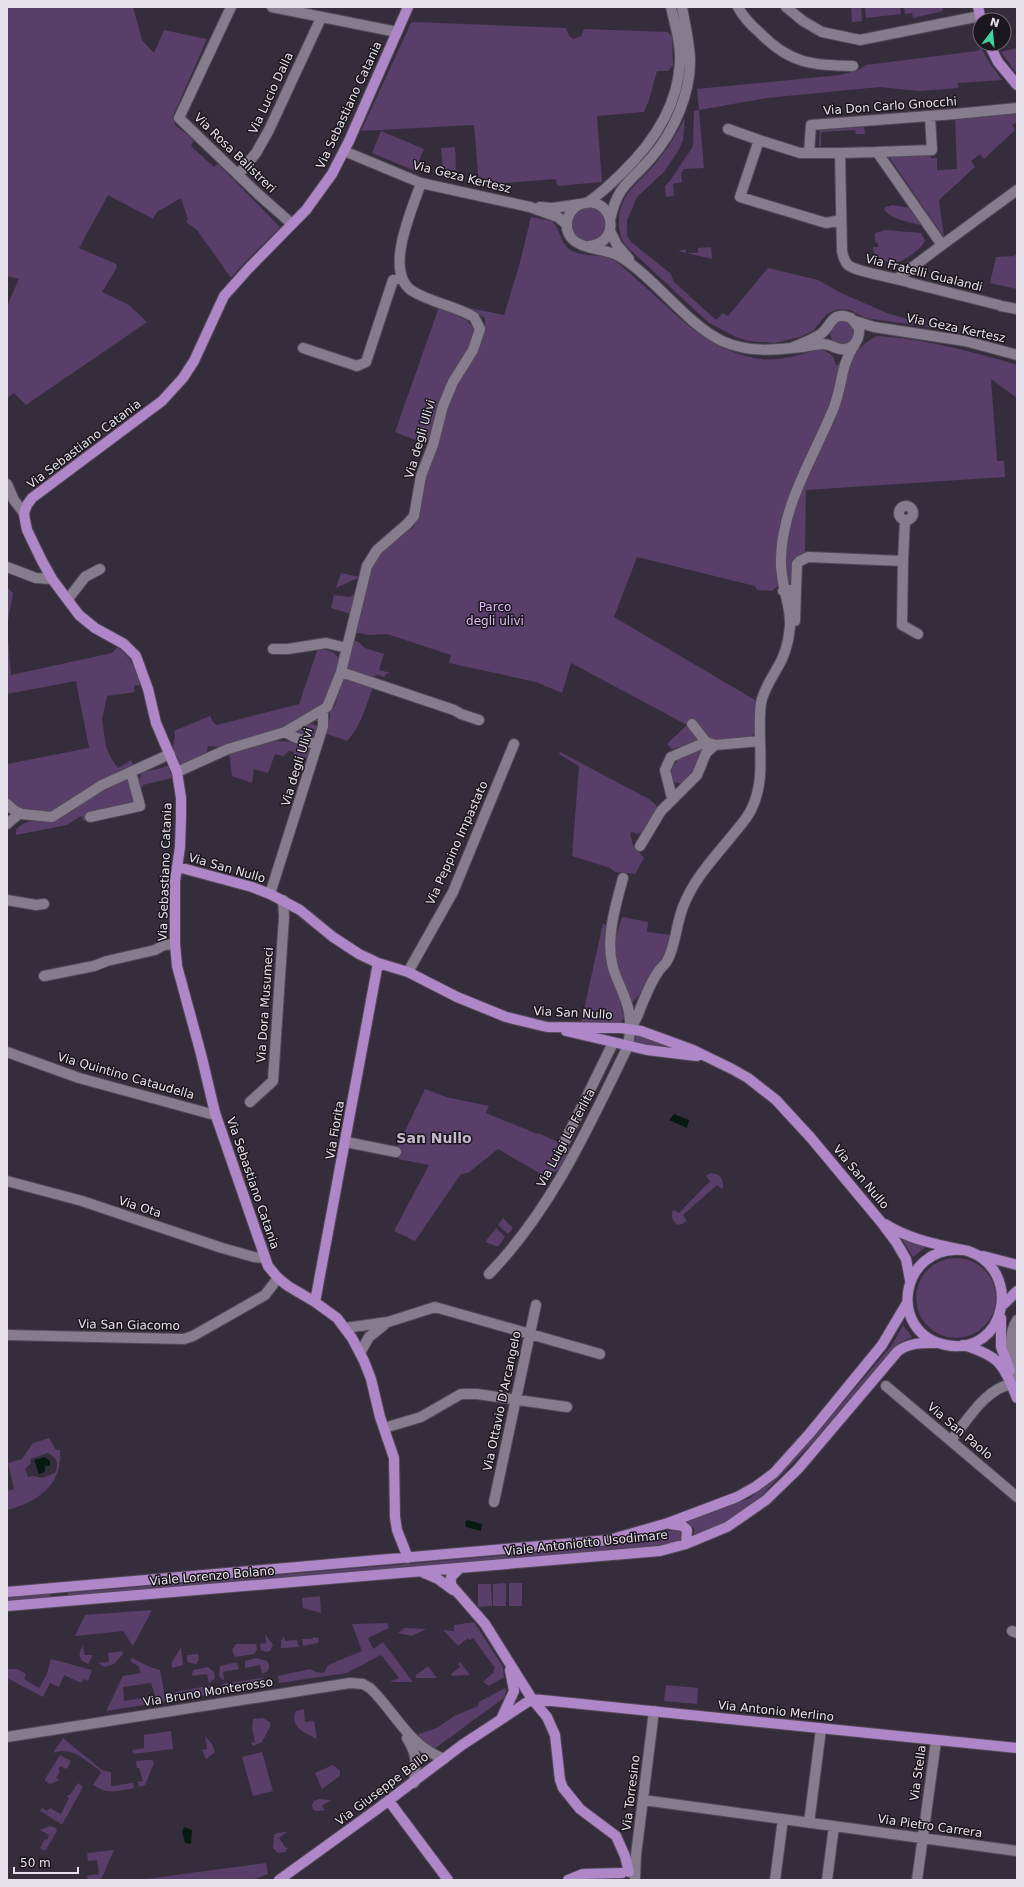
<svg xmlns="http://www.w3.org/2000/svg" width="1024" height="1887" font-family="'DejaVu Sans',sans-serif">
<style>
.green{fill:#583e68;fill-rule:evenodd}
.water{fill:#051b12}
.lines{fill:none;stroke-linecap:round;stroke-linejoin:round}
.minor-casing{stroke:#524a57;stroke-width:12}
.major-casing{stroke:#524a57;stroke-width:12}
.minor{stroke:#867c8d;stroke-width:10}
.major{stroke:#af86c8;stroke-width:10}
.labels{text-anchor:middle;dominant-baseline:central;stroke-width:3;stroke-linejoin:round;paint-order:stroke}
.street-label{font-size:12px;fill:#e7e1eb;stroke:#1b171e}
.park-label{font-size:12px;fill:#e0bbf8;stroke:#1b171e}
.quarter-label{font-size:14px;font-weight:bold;fill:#c4b9cc;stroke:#1b171e}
</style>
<rect width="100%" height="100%" fill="#362d3c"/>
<!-- green -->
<path class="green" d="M7,7H133L142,40L154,53L164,30L207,39L173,116L175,125L194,140L191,146L214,167L218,164L280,227L245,262L231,278L197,230L186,222L188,219L181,198L157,212L153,219L108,195L79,248L116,264L117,267L102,292L129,305L147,322L26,405L14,393L7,398V306L19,279L7,276Z
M851,7H861L862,21L852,22Z
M865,7H900L901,14L866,18Z
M904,7H942L943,11L913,18L912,13L905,14Z
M413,22L566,28L569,36L574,39L581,36L584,29L668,32L672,37L673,65L668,71H657L649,100L644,112L597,116L602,182L557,186L556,179L479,185L474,125L361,131L411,23Z
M981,48L989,62L1002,80L958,83V88L919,91L879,87L767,98L699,110L704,168L684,169L681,174L682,182L673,184L674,196L666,197L665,186L670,181L693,146L694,111L699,110L697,89L840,75L859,70L866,65L977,51Z
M1017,48V74L1001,52Z
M1017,113V122L1012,125L1015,130L984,159L980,154L971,161L975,167L939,200L944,237L889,157L931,154V158H937V170L957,169L955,118Z
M685,118L683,140L679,149L665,171L637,197L627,221V235L631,242L670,273L674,282L716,320L723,313L728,316L768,268L818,280L841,293L887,313L935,328L866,318L850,310L838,309L827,314L813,331L800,337L774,343L749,341L738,338L709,323L627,247C621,240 619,232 619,222C618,193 643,180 659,159C669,147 677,132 685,118Z
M864,127L865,134H856L855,130L821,132V146H819L820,130Z
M381,131L424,149L415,171L372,153Z
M455,147L456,170L443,171L441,148Z
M892,205L910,208L924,226C914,223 888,219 884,209L886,207Z
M572 224a17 17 0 1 1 34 0a17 17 0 1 1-34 0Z
M531,217L552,221C561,229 559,241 569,249C583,259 601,252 615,261C623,266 629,273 636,279C674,311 704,349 755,358C767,361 783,359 795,356C804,354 814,349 824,350L833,356L836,365H838V361L840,367L835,395L797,479L778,586L772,591L757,590L755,586L637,557L614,617L755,700L756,733C739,744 717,740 698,739L697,742L672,749L667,744L687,725L571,663L562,693L536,682L449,663L451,655L387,634L369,635L354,632L371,563L398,535L413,528L418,517L422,488L451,391L481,341L485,327V318L465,307L504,315L519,266Z
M885,230L921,233L925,241C920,250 904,262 894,263C889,264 886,261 882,259C876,257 873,254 873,247H878V244L875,241V233Z
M711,247L712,259L678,251L686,249V253H698V248Z
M1017,254V289L990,283L996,257L1014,256Z
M439,307L466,320L474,328L471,341L429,442L416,440L395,432Z
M830 333a12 12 0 1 1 24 0a12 12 0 1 1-24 0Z
M877,336C925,339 971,351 1017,365V398L991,379L997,461H1004L1005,477L806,490L805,553L797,557L792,582L786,584L784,558L793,507L845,380C851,360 857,346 877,336Z
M341,573L360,577L336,588Z
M7,587L13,593L7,626L11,675L112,653L117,647C131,656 136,670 140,685L134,686L135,692L107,696L102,719L106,747L111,758L118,768L131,760L133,765L104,778L54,813H31L14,805L7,796V764L89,748L76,681L7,694Z
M357,592L351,614L331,608L334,595L350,597Z
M352,641H357L365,648L384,654L379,670L391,673L386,674L384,677L378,675L370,677L347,669L351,652Z
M318,648C328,651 339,651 340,664L325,703L288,726L224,747L208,746L206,756L179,765L173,748L175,735L174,731L210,716L213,722L217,725L299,704Z
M343,678L373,687C366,706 361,726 347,741L325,733L330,717V712L335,706Z
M309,723L318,726L312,738L297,732V730Z
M276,741L295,742L313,747L309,759L294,755V752L289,751L283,756L275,754L268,773L254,769L252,783L232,776L229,753Z
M705,748L693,772L682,784L674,782L671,770C678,756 691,752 705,748Z
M560,752L649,799L656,805L657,810L641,833L637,834L633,832L630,833L633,845L644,858L635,874L615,872L610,868L572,856L579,766L559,754Z
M165,766H169L172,778L143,785L140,793L138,783L142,772L162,768Z
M127,777L135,804L88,821H84L81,816L67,825L16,835V830C26,816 44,823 59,819L108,787Z
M622,917L648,922L647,932L671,935C661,963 651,983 630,1005L615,957L616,936Z
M603,923L607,926V965L617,990L624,1018L620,1023H581Z
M637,1034L679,1050L634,1043Z
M425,1089L446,1097L489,1106L486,1113L537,1134L538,1133L571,1148L561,1168L546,1177L498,1149L468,1173L461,1174L415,1241L394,1231L429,1165L398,1159L401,1149L398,1146Z
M711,1173C720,1174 724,1179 723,1187L722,1189L717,1185L683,1215L687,1221L682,1224L677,1225C673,1220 670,1216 673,1210L679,1213L710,1181L706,1176Z
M503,1218L513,1228L508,1234L498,1225Z
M496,1228L505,1237L498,1247L485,1242Z
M904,1238L927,1246L913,1257L903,1241Z
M916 1298a40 40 0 1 1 80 0a40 40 0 1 1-80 0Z
M903,1325L912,1337L901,1342L893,1348L811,1444L755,1502L723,1523L694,1536V1528L687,1522L750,1498L775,1478L809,1442L892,1345Z
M49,1438L56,1450H60C63,1484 38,1502 7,1510V1491L14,1489L8,1463L22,1459L33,1443ZM48,1453C57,1458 59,1463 55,1473L42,1478L33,1476L28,1477L25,1469L31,1463L30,1459Z
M677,1529L681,1530L684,1534L681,1541L666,1545L68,1596V1593L613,1546Z
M506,1583V1606H493V1584Z
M509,1583H522V1606H509Z
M478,1584H491L492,1606L478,1607Z
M50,1594L51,1597L7,1601V1598Z
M320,1596L321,1613L303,1608L302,1598Z
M152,1610L133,1646L123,1631L75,1636L85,1615Z
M474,1622L503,1667L504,1677L489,1686L483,1682L494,1672L493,1670L495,1668L473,1638L470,1640L468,1638L458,1646L443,1630L454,1631V1625Z
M387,1623L389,1628L368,1638L373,1649L383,1642L413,1682H389L399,1678L381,1655L347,1673L279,1683L278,1676L310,1669L316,1672L324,1673L328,1665L362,1651L352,1624Z
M405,1628L426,1629L412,1636L398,1633Z
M265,1634L273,1645L270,1651L266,1652L261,1650L260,1644L266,1643Z
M284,1636L285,1641L297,1640L299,1647L281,1648V1641Z
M313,1637L319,1638L318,1643L303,1646L302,1639H312Z
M85,1644L83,1648L85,1655H93L88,1664L81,1660C78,1653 80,1649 85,1644Z
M236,1644H256L257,1650L254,1654L235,1657L232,1650Z
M181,1647L183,1665L172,1668V1662Z
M122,1651L123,1654L114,1664L104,1667L98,1663L109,1662L108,1653Z
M198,1654L199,1660L196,1664L187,1662V1655Z
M132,1658L150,1667L160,1670L165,1697L174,1696L175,1692L213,1685L214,1691L223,1689L222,1684L262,1678L268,1680L271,1685L106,1711L123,1676L141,1673L138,1666L130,1661ZM151,1683L155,1696L124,1701L123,1687Z
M256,1658L267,1661L269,1665L268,1671L262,1674L260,1665L245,1668V1661Z
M51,1659L92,1670L88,1681L84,1679L81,1683L64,1675L59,1687L50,1683L43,1697L7,1678L8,1669H17L26,1674L24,1679L39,1688L47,1674Z
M460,1662L470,1675L452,1676L451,1674L460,1667L458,1664Z
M233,1663H237L239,1669L223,1672L224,1680L221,1679L219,1675L220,1666Z
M428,1666L437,1678H417L415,1676Z
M208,1667L214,1672L215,1678L209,1683L207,1674L192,1676L193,1670Z
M666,1685L698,1688L697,1704L664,1701Z
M505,1688L506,1691L504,1698L434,1749L426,1744L418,1734L437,1728L454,1716L478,1706L479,1702Z
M304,1709L305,1722L314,1721L317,1739C305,1733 289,1727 296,1711Z
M263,1718L270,1722V1727L262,1742L253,1746L251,1743L255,1742L252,1728L253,1719Z
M171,1731L173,1749L133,1754L132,1750L144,1748V1735Z
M205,1736L212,1744L215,1752L206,1759L202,1750L207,1749Z
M63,1738L102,1770L111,1772V1786L133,1783L134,1788C117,1791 109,1795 93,1785L101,1773L99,1770C84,1760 72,1746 53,1753Z
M262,1752L273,1791L253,1796L242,1757Z
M60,1755L71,1761L67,1769L60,1766L58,1770L60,1771L56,1778L60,1780L50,1784L45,1781V1779Z
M147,1760H152L154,1763L145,1785L139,1787L138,1782L143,1781L139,1768H137L136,1761Z
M333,1765L340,1771V1776L322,1789L315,1773Z
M78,1783L83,1787L63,1823L61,1824L40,1811L42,1808L47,1811L50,1808L61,1814L69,1798L67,1797L68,1795H70Z
M319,1799L331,1800L322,1806L325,1810L317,1811L313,1810L312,1805L314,1801Z
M50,1826L56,1828L57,1831L45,1851L40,1848L45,1839L47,1840L49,1835L40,1830Z
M287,1832L279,1838L286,1848L288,1847L286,1852L278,1853L273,1848L274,1835L277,1833Z
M114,1850L101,1880H88L87,1876L99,1874L97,1860L88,1861L87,1853Z
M266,1863L268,1874L253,1880H139Z"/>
<!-- water -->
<path class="water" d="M674,1114L689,1120L687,1128L669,1120Z
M45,1457L50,1461V1466H45V1472L39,1474L34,1460Z
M468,1520L482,1524L481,1531L466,1527L465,1522Z
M184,1827L192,1830L191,1844L185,1843L182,1832Z"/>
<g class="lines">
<defs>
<path id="minor" d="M231,7L179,118L258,194L292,224
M272,7L397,32
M738,7C743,17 752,26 760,33C790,64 812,65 853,66
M786,7L803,21L822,32L860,40L980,16
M728,129L759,140
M344,151L421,183L530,207L558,217L567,225
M877,152L932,150L930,116
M809,153H840
M238,175L256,153L269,130L321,18
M587,203C600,194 611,184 622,173C653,143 678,107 680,62C681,43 675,25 671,7
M540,207L553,208L580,204
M610,220C618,184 629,184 651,158C674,132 691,93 690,58C689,41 685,24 682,7
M841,220L826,223L740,197L759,140L800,153H809L811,125L955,114L1017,108
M610,231L617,245L629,259
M589,246C622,243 614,198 585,203C570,205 562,223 570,236C579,250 605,248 619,256C656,278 685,323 722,341C749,353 774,350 802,347C809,346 816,344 823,344C830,344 834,348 840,349C853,351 860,340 859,328L851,318C832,310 832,325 821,334C812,340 801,344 791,348
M898,278L942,245
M999,305L911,283C897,278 856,272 848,265C844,261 843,256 842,251L840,153L877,152L942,245L1017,190
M1001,306L1017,309
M855,321L874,327L965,341L1017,355
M303,348L357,366L366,362L393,280L401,278
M7,484L14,500L24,513
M899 513a7 7 0 1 1 14 0a7 7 0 1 1-14 0Z
M903,561L905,520
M7,567L36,578L52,579
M783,591L796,589L797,564L800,561L808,557L903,561L902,625L918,634
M68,599L85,577L100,569
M795,621L796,589
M273,649H288L326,643L347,648
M341,672L454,710L461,714L479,720
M692,724L706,742
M285,732L294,737L317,745
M177,772L228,749L285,732L327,707L341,672L367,566L377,550L407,524L414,516L421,476L433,445L443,406L453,382L473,350L480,329L474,317C455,306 433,303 414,292C382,274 412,210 421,183
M672,798L665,770L671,757L706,742L715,745
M7,804L15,811L22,814L52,817L102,785L170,754
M90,817L140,806L131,772
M7,824L20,813
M640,846L661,811L697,775L706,753L715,745L760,741
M270,894L323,726V711
M7,900L36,905L44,904
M408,972L453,892L514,744
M44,976L94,966L107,961L155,950L164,945L175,944
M630,1029C638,1019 640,1007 646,995C649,988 653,979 658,972C660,968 665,965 667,961C676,945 676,924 683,907C693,880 713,859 731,837C738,828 746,820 751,810C768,777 756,738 761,703C764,687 775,674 782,659C785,652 788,643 789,634C794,610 779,584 781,557C783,503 814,457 834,407C843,384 840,366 855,344
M7,1052L79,1078L211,1114L215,1113
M250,1102L273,1081L284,917L283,900
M565,1141L613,1043
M346,1142L396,1152
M7,1181L82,1201L222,1248L254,1257L265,1258
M489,1274C552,1209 589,1126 628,1046C630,1035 631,1024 629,1013C627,996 615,980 612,963C606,936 616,904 623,878
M1017,1320C1005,1340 1014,1357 1017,1378
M345,1328L388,1322L435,1307L600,1354
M7,1335L184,1339L193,1336L265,1295L278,1278
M360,1353L369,1337L384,1325
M886,1386L1017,1497
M384,1428L421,1417L461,1394H477L567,1407
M951,1440C968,1420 984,1390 1011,1384
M494,1502L536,1305
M1012,1631L1017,1633
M7,1737L350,1683L363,1684L370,1688C396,1713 408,1745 444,1759
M407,1738C418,1756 416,1763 414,1783
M643,1800L1017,1851
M809,1823L821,1729
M635,1878L636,1855L654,1711
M775,1880L783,1819
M827,1880L834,1826
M917,1880L936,1741"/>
<path id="major" d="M978,7L981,20
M989,44L998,62L1017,85
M178,867L252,887L270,894L300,910L333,937L359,954L378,963L408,972L457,997L506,1017L547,1027L621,1028L641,1031L693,1050L732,1069L748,1078L776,1100L811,1138L881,1222L896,1242L906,1259L910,1280
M566,1031L647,1050L697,1056
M885,1224C910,1240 939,1245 968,1251C1024,1270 1006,1357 946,1345C886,1333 900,1245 962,1250
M983,1256L1017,1265
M315,1302L378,963
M1004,1304L1017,1291
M1001,1318V1347L1010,1370
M963,1345C1000,1356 1003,1364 1017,1398
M670,1524L683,1526L687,1530L686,1544
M408,1558L397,1530L395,1517L394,1458L380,1417L371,1379L364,1361L352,1338L337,1318L315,1302L288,1286L278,1278L268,1266L215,1113L201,1054L177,966L175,944V881L180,847L181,817V798L177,772L156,723L148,689L136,656L124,644L95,628L79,615L52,579L42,561L27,530L25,520L24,513L27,505L32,498L162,401L183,378L194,361L224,296L249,268L306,210L332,174L349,141L408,7
M460,1568L451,1577V1585L485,1624L532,1699L547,1717L555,1735L560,1780L563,1788L580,1809L616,1836L625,1856L629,1872
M424,1573L438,1579L453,1590
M7,1592L609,1540L668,1523L737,1497L755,1487L774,1473L810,1433L882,1345L907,1303
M7,1606L660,1551L686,1544L727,1527L766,1500L798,1469L898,1351C911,1342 923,1343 938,1343
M502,1717L514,1691L510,1670
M389,1801L448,1880
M279,1880L376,1810L462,1745L532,1699L1017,1748
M568,1880L583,1874L622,1873"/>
</defs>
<!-- minor casing -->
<use href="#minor" class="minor-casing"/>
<!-- major casing -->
<use href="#major" class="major-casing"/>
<!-- minor -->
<use href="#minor" class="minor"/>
<!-- major -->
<use href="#major" class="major"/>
</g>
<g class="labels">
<!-- street labels -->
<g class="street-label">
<text transform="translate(271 93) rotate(-65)">Via Lucio Dalla</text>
<text transform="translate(349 105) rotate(-65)">Via Sebastiano Catania</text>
<text transform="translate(890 106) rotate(-4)">Via Don Carlo Gnocchi</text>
<text transform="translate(235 153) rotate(44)">Via Rosa Balistreri</text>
<text transform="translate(462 177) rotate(14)">Via Geza Kertesz</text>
<text transform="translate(924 273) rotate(14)">Via Fratelli Gualandi</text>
<text transform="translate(956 328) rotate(12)">Via Geza Kertesz</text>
<text transform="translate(420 439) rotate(-74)">Via degli Ulivi</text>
<text transform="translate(84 444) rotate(-37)">Via Sebastiano Catania</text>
<text transform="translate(297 767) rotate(-73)">Via degli Ulivi</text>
<text transform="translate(457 843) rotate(-66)">Via Peppino Impastato</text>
<text transform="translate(227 868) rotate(16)">Via San Nullo</text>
<text transform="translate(165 872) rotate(-88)">Via Sebastiano Catania</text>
<text transform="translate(265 1005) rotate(-86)">Via Dora Musumeci</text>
<text transform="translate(573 1013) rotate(3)">Via San Nullo</text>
<text transform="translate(126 1076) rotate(16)">Via Quintino Cataudella</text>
<text transform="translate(335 1130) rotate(-80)">Via Fiorita</text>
<text transform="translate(566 1138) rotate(-62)">Via Luigi La Ferlita</text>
<text transform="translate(861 1177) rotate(50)">Via San Nullo</text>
<text transform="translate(253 1183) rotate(71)">Via Sebastiano Catania</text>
<text transform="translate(140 1207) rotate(18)">Via Ota</text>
<text transform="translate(129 1325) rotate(1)">Via San Giacomo</text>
<text transform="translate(502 1401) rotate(-78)">Via Ottavio D'Arcangelo</text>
<text transform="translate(960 1431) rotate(40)">Via San Paolo</text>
<text transform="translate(586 1543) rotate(-6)">Viale Antoniotto Usodimare</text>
<text transform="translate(212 1576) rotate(-5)">Viale Lorenzo Bolano</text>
<text transform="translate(208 1692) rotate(-9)">Via Bruno Monterosso</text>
<text transform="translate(776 1711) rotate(6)">Via Antonio Merlino</text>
<text transform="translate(918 1773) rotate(-82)">Via Stella</text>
<text transform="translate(382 1789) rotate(-37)">Via Giuseppe Ballo</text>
<text transform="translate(631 1793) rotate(-83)">Via Torresino</text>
<text transform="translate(930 1826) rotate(8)">Via Pietro Carrera</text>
</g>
<!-- park labels -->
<g class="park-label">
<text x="495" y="607">Parco<tspan x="495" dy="14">degli ulivi</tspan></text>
</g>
<!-- quarter labels -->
<g class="quarter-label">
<text x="434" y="1138">San Nullo</text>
</g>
</g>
<!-- border -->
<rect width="1024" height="1887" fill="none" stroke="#e7e1eb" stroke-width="16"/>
<!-- north arrow -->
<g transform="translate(992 32) rotate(16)"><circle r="19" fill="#1b171e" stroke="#6d6870"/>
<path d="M0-3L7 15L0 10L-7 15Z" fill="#41d4a1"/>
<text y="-6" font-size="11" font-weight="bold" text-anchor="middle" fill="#e7e1eb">N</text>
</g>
<!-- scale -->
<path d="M14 1867v6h64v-6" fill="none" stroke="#e7e1eb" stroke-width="2"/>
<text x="20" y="1867" font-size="12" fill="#e7e1eb" stroke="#1b171e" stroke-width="3" paint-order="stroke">50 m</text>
</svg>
